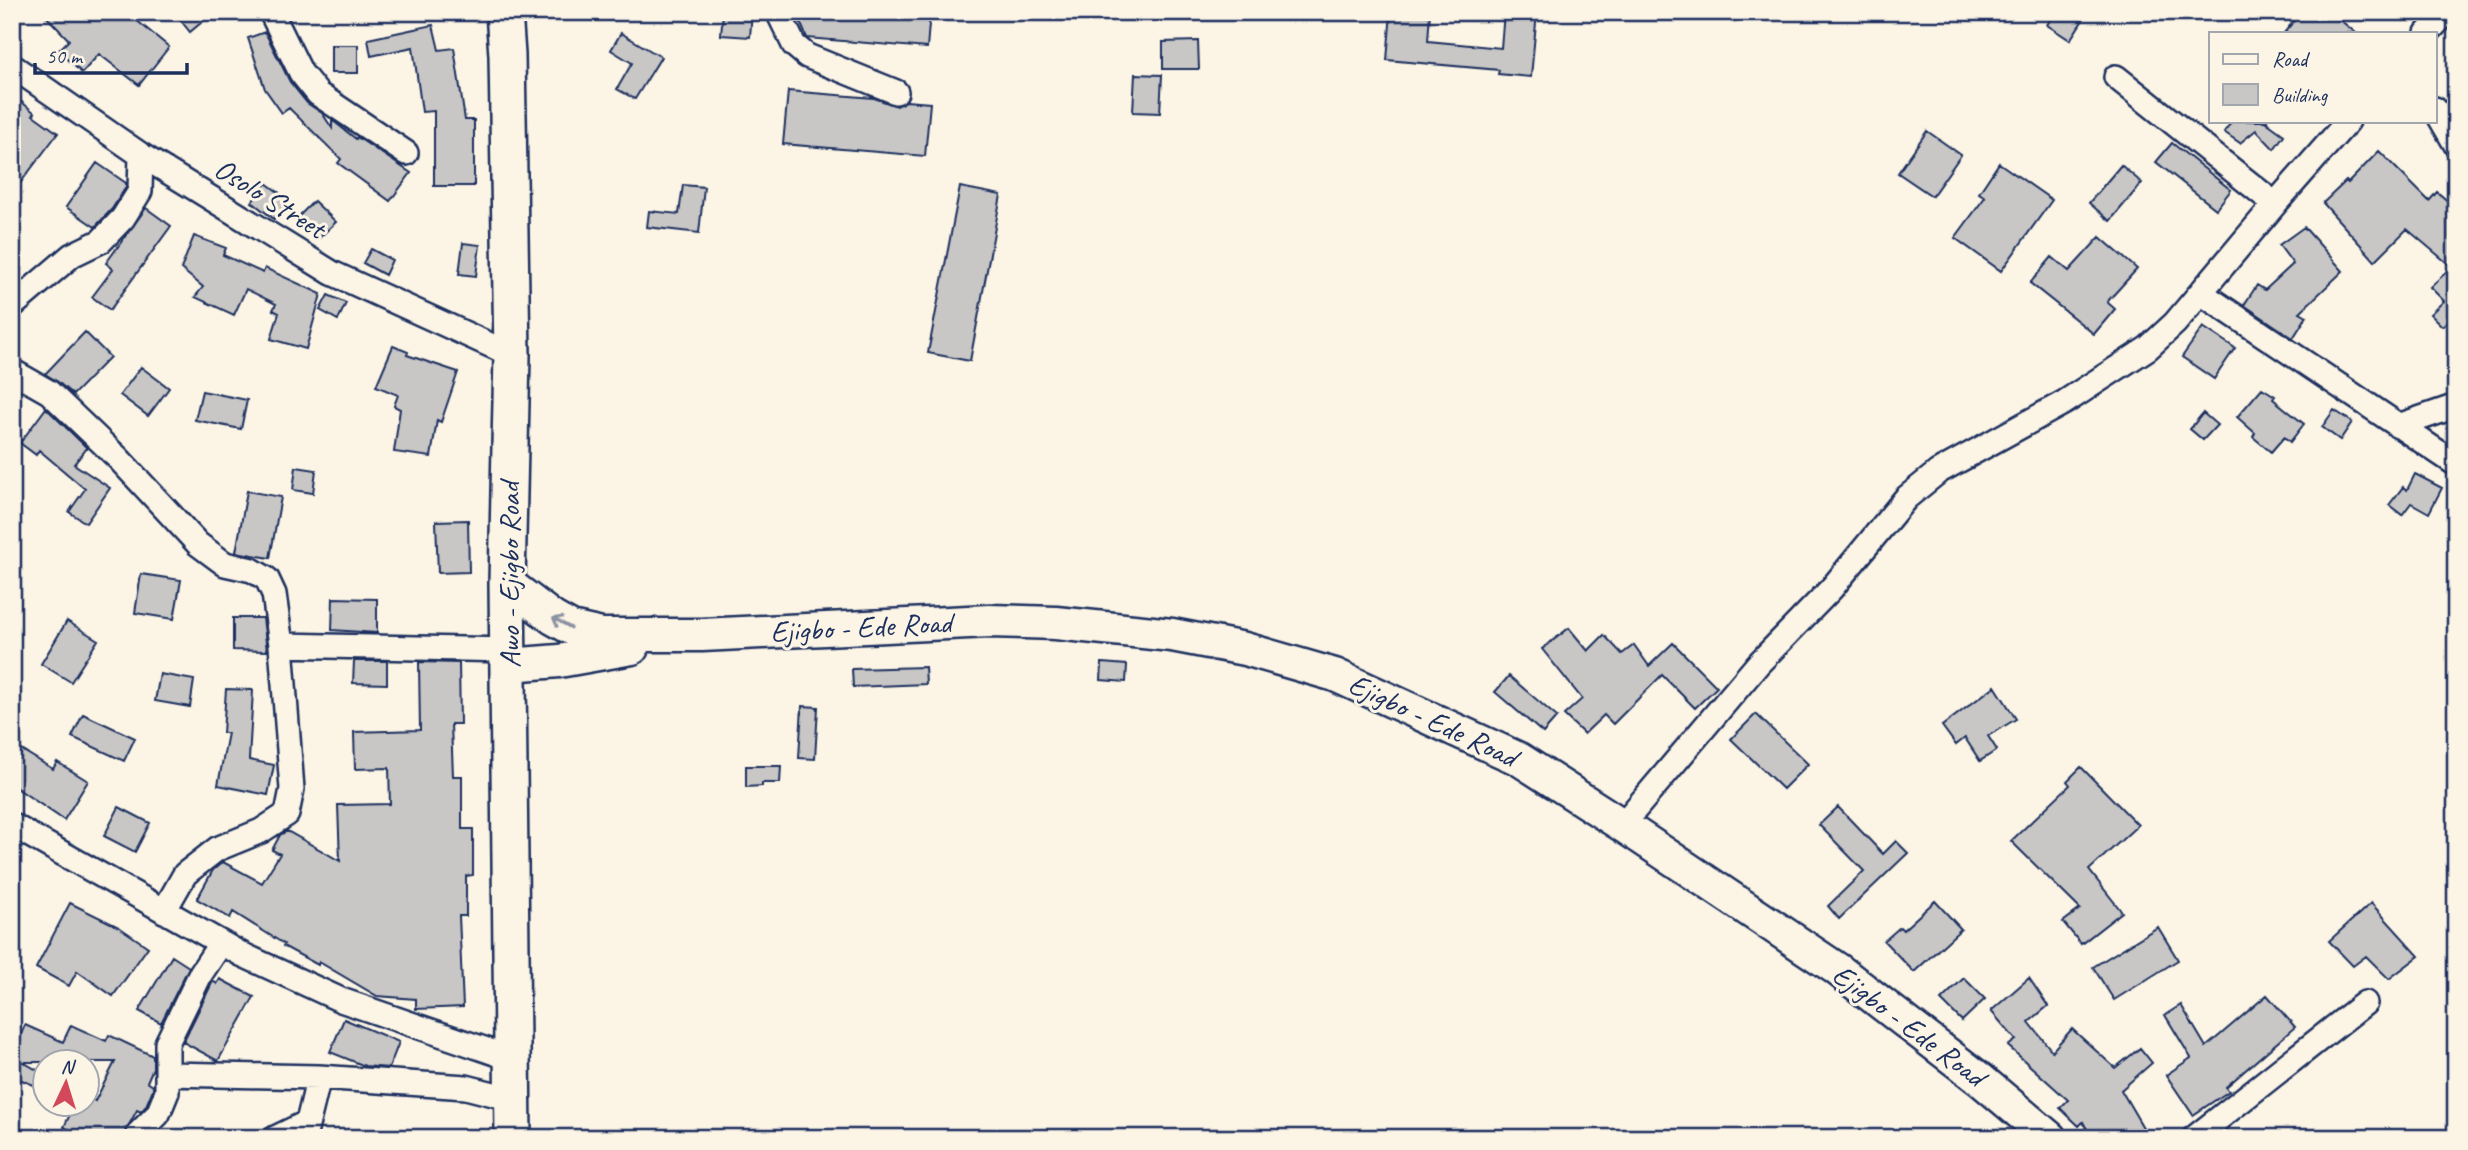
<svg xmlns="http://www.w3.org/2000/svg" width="2468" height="1150" font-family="Caveat,sans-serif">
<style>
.building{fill:#c8c7c6;stroke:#1b2f5e;stroke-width:2}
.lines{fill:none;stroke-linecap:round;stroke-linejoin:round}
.minor-casing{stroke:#1b2f5e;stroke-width:28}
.secondary-casing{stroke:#1b2f5e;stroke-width:37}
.primary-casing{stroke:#1b2f5e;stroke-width:40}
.minor{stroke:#fcf5e5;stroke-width:23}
.secondary{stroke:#fcf5e5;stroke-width:32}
.primary{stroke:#fcf5e5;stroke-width:35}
.oneway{stroke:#8c92a2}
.labels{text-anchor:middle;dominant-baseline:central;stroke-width:6;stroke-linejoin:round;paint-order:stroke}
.street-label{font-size:30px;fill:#1b2f5e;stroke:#fcf5e5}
</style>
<rect width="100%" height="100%" fill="#fcf5e5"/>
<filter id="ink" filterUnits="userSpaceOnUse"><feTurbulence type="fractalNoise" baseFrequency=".0143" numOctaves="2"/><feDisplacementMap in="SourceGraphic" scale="14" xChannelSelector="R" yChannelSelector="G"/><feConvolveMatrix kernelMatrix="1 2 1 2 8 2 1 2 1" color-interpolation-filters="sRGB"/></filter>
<g filter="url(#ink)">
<!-- building -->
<path class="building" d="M42,12H143L136,20L169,47L139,85L99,54L82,73L58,51L69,40Z
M174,12H214L190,32Z
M723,12H752L750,37L721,35Z
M796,12H930L927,48L807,38Z
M1391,12H1430L1428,41L1501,48L1504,12H1537L1531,77L1498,74L1499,70L1387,60Z
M2055,12H2088L2070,40L2047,25Z
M2301,12H2330L2356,33H2284Z
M433,25L439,50L454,48L465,120H474V186H434V111L422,112L413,47L371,56L368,39Z
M265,32L290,82L307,103L322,113L332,128V120L356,139L357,137L411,173L390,201L338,163L341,159L289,108L282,113L265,89L248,38Z
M621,33L661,57L635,99L617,89L632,63L611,50Z
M1198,41L1199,69H1163V42Z
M331,45H358V73H331Z
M1135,74L1162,75L1160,113L1133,112Z
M788,91L874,98L897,106L906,101L930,103L925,156L783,144Z
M12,94L35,113L33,115L58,133L12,194Z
M2232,121H2268L2266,122L2284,135L2274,149L2256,130L2240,143L2224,132Z
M1927,131L1961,155L1932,196L1898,173Z
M2172,143L2231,190L2216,209L2156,162Z
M2379,151L2429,201L2437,192L2456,208V314L2442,326L2430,314L2444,301L2430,287L2452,267L2407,229L2375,261L2323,203L2346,181L2348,183Z
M97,163L126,183V187L112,209L95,227L66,207Z
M1999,163L2052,200L2001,271L1955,238L1985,197L1979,193Z
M2121,165L2142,183L2110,221L2089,203Z
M266,183L289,200L274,219L252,202Z
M683,185L704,187L699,233L647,227L649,211L679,214Z
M960,187L1001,195L970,361L928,353Z
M314,201L336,222L319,238L298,217Z
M146,208L171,226L110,310L92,297L113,269L106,263Z
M2304,227L2343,271L2300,312L2307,316L2293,338L2244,305L2257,285L2265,290L2293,264L2279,245Z
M194,236L226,248L223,255L263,273L265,268L321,294L306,349L271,339L279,313L273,310L276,304L246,289L234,315L195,297L203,287L181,269Z
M2100,237L2137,269L2107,302L2115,309L2094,334L2030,283L2052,257L2069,271Z
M463,243L480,245L476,276L459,274Z
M371,249L392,260L385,275L363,263Z
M328,295L346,303L338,320L320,310Z
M2203,327L2235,348L2214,379L2182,357Z
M85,332L110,357L73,395L58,382L45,374Z
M393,346L408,352L407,355L458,372L441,422L437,420L431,457L394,452L400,409L394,406L398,395L376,386Z
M141,367L169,388L148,416L120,395Z
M2262,388L2275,396L2273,399L2304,424L2290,442L2284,437L2271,452L2253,437L2255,433L2237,417Z
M202,391L247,400L241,429L195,420Z
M46,408L87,448L74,464L110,488L86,523L69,512L85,489L39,450L36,455L20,443Z
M2334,410L2352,422L2340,440L2322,427Z
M2203,413L2217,425L2203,440L2190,429Z
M296,467L316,470L313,493L293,490Z
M2415,474L2442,488L2429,513L2411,503L2402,515L2389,505L2403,487L2407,490Z
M247,491L281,497L270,558L236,552Z
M468,520L469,572L438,573L436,521Z
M141,574L181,580L174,619L135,613Z
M333,598L377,599V633L332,630Z
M233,618H263L267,651L233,650Z
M67,621L98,640L71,682L41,664Z
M1569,628L1588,651L1604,635L1622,654L1634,645L1649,666L1673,643L1717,687L1695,708L1662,675L1613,724L1604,715L1584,734L1564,715L1582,699L1542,649Z
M354,661H387V684L353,683Z
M419,662L459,663L460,724H451L453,776H462V829H473V875L466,876V916H459L463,1007L416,1009V999L377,996L319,962L318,965L283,946L284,944L233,912L230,918L197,899L213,870L223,862L262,883L280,854L272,850L280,835L287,831L340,861L338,805L390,804L389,768L355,769L354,732L420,730Z
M1102,663L1127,665L1126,682L1101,680Z
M925,667L926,684L853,687L852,669Z
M160,674L194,680L190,707L155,701Z
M1509,676L1557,717L1543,733L1495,692Z
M1995,686L2016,719L1988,736L1997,750L1980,761L1965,738L1956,745L1942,726Z
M226,689L253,690L249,760L274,765L268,795L218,785L228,733H223Z
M802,706L818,707L815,759L799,758Z
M83,714L135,738L124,761L72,737Z
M1756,714L1808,764L1783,789L1731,739Z
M12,744L53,769L57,762L88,781L64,820L12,785Z
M746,766H781L780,783H762V786L746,787Z
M2081,767L2138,825L2089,870L2122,912L2081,944L2063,922L2080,909L2011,841L2070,785L2067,781Z
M119,807L150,823L135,852L104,836Z
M1838,807L1883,854L1896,841L1908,853L1839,919L1828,906L1864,871L1819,825Z
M1935,901L1961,929L1914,972L1884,941L1900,927L1903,930Z
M70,903L119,927L148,947L113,996L77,971L69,986L36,968Z
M2371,903L2419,956L2389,979L2366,956L2353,966L2329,941Z
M2158,927L2178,960L2114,1000L2093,967Z
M172,956L189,967L161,1023L139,1011Z
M1964,978L1985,999L1962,1021L1941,1000Z
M2029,978L2048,1006L2029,1022L2052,1051L2072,1029L2115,1068L2140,1048L2152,1063L2121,1090L2145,1131L2133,1138H2092L2083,1122L2079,1126L2060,1108L2068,1100L2008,1046L2016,1040L1991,1011Z
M220,979L254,997L218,1061L183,1042L213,981L217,984Z
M2267,995L2295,1027L2226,1087L2229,1091L2193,1115L2166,1075L2191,1058L2165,1015L2181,1005L2206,1047Z
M344,1019L399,1042L389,1068L365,1066L330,1052Z
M25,1025L63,1042L71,1025L106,1041L109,1035L153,1056V1068L147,1082L153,1086V1089L146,1106L141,1112L137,1110L122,1138H85L64,1127L75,1104H88V1097L95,1101L115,1062H23L42,1073L36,1086L12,1076V1054Z"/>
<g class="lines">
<defs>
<path id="minor" d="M271,12L301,73L318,94L406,153
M778,12L794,45L807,56L896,92
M2427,33L2447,12
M12,66L141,155L332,273L512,355
M2116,77L2275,204
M2435,109L2456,145
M2201,293L2456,464
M12,306L72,255L101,241L123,218L140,191L141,155
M12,371L49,392L118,458L198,544L225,564L252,570L267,579L274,594L281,645L292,789L287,814L261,831L217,849L185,874L164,911
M2398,426L2456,406
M281,645L509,650
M12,825L241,954L341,1000L513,1059
M1622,825L1758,664L1831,589L1906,498L1938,472L2065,402L2148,348L2175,323L2275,204L2348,121
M167,1074L319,1077L466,1087L513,1099
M140,1138L138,1134L158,1114L167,1092V1043L201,973L221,943
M275,1138L308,1122
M304,1138L319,1077
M2194,1138L2365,1003"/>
<path id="secondary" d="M507,583L553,618L571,628L602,635H702L989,621L1056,623L1172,635L1245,649L1335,675L1519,759L1622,825L1837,969L1981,1080L2050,1138
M509,665L559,661L632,648"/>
<path id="primary" d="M504,12L507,55L512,355L507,583L513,1138"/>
</defs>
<!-- minor casing -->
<use href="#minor" class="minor-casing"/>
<!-- secondary casing -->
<use href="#secondary" class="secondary-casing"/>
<!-- primary casing -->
<use href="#primary" class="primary-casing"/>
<!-- minor -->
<use href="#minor" class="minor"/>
<!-- secondary -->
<use href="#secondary" class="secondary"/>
<!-- primary -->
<use href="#primary" class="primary"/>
</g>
<!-- one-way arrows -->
<defs><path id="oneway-shaft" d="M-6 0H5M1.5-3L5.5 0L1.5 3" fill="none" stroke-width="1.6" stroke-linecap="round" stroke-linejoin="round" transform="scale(1.75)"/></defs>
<use class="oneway" href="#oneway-shaft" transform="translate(562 623) rotate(-151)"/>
</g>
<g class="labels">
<!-- street labels -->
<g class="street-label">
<text transform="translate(270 198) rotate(32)">Osolo Street</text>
<text transform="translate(509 575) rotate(-90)">Awo - Ejigbo Road</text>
<text transform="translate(861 627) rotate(-3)">Ejigbo - Ede Road</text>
<text transform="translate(1433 720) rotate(25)">Ejigbo - Ede Road</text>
<text transform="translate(1909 1025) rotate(37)">Ejigbo - Ede Road</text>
</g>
</g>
<!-- margin -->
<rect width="2468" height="1150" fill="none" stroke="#fcf5e5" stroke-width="42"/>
<rect x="21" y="21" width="2426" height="1108" fill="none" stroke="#1b2f5e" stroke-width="2.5" filter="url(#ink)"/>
<!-- legend -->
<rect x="2209" y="32" width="228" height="91" fill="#fcf5e5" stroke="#a2a6af" stroke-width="2"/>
<rect x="2223" y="54" width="35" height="10" fill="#fcf5e5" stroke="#a2a6af" stroke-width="2"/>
<text x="2272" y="66" font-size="21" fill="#1b2f5e">Road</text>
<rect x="2223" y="84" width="35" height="21" fill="#c8c7c6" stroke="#a2a6af" stroke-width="2"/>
<text x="2272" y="102" font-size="21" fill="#1b2f5e">Building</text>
<!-- north arrow -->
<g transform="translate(66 1083) rotate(4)"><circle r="33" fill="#fcf5e5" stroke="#a2a6af" stroke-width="2"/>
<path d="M0-5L12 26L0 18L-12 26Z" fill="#d1495b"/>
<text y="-10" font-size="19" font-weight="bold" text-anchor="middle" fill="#1b2f5e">N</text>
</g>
<!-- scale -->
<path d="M35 63v10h152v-10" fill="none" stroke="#1b2f5e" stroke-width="3.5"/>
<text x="46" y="63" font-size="21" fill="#1b2f5e" stroke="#fcf5e5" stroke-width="5" paint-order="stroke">50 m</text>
</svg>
